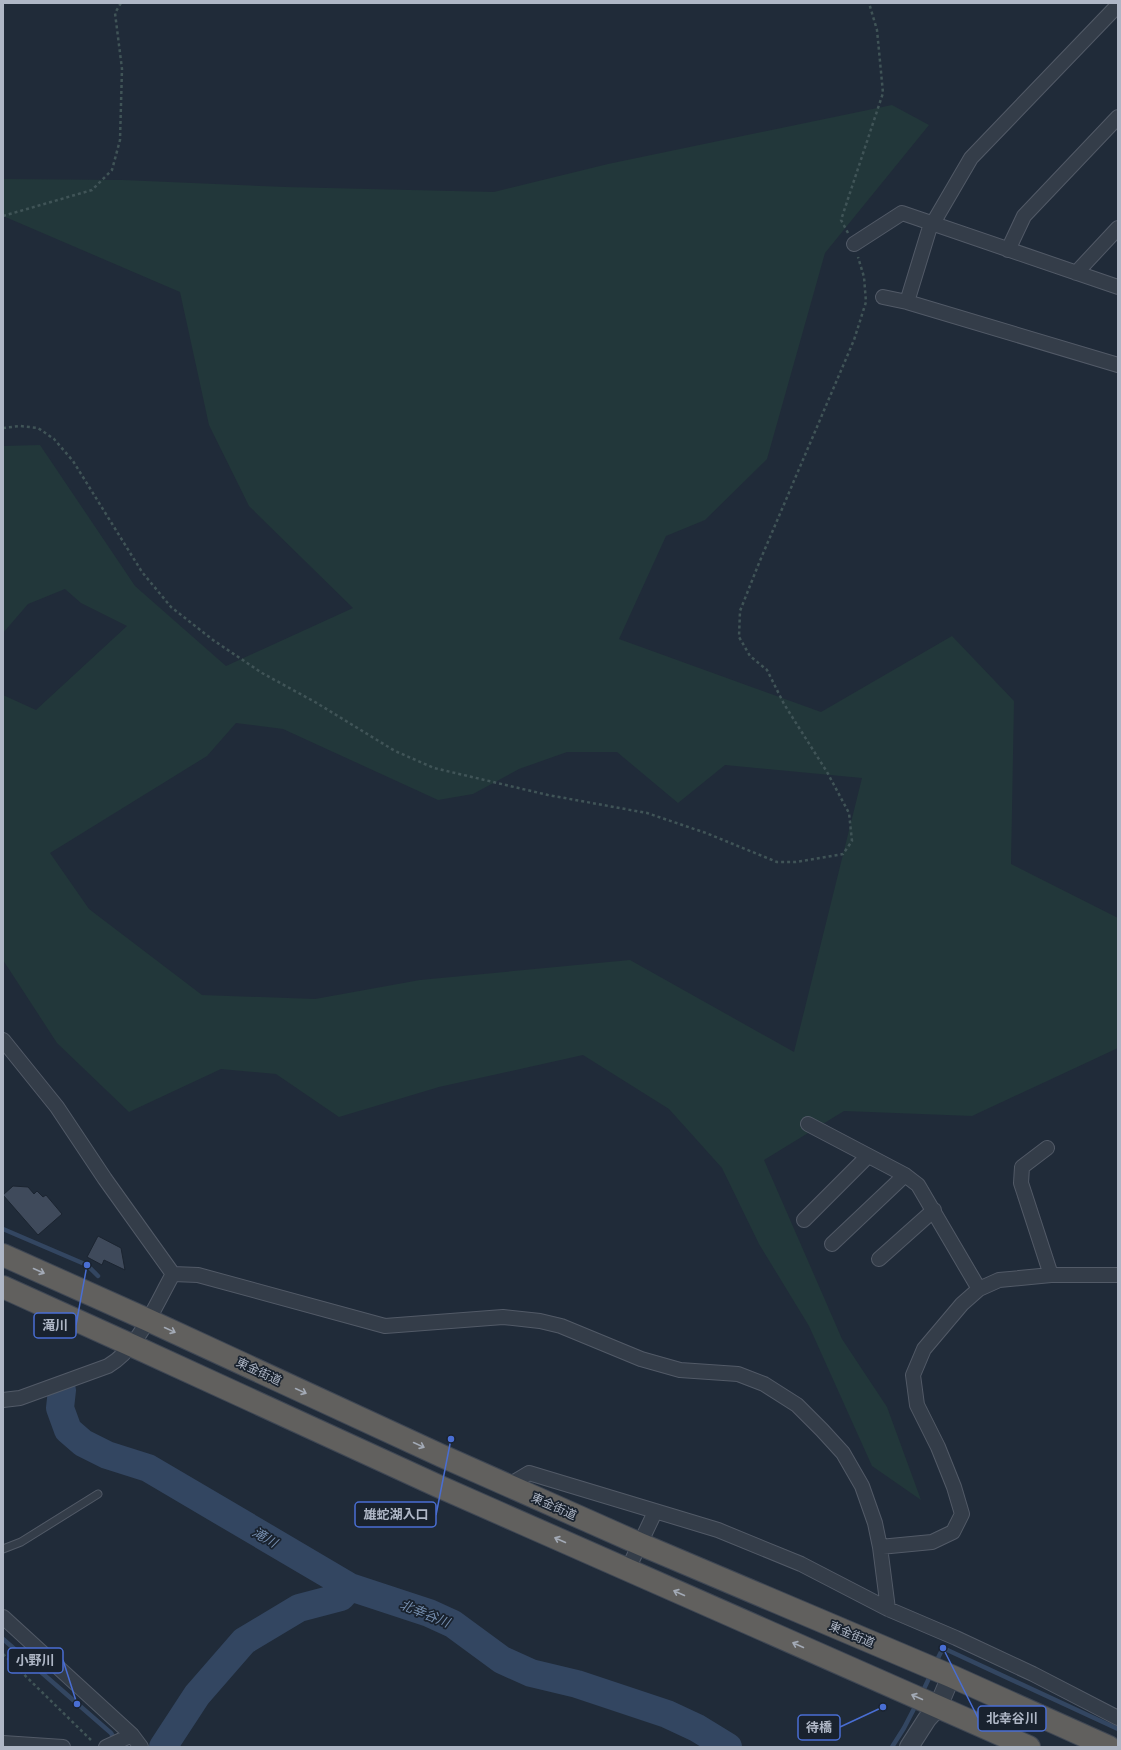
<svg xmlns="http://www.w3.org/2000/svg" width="1121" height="1750" font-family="'Open Sans','Noto Sans JP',sans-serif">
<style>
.green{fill:#22373a;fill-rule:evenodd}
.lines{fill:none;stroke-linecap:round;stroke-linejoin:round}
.stream{stroke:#334661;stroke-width:4.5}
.river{stroke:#334661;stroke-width:28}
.building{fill:#3f4a5b;stroke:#1b2430}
.service-casing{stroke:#525a67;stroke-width:9}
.minor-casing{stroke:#525a67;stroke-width:16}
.tertiary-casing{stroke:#525a67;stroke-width:20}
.trunk-casing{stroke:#3f4754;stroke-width:24}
.path{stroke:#405457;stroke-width:2.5;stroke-dasharray:3 3;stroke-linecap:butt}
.service{stroke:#343d49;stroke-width:7}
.minor{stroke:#343d49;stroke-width:14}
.tertiary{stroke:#343d49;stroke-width:18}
.trunk{stroke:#61605e;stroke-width:22}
.oneway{stroke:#a3aab6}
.labels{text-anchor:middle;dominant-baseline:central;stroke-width:3.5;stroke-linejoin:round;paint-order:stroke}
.street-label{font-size:12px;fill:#afb7c6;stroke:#19222e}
.water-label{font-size:13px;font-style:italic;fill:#758eaf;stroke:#19222e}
.leader{fill:none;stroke:#496ed3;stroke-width:1.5}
.callout-dot{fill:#496ed3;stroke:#19222e;stroke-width:1.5}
.callout{fill:#19222e;stroke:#496ed3;stroke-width:1.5}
.callout-label{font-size:13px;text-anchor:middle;font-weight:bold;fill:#afb7c6}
</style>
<rect width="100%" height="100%" fill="#202b39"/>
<!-- green -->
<path class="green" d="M892,105L929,125L825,253L767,459L705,520L666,536L619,639L821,712L952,636L1014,701L1011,864L1118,918V1048L972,1116L844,1111L764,1160L842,1339L887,1407L921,1500L872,1466L809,1326L759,1244L722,1168L669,1109L583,1055L439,1087L339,1117L276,1074L221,1069L129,1112L57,1043L3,960V695L36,710L127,626L81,603L65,589L28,604L3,633V446L40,445L135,586L226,666L353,608L249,506L209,425L180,292L3,216V179L123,180L286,187L494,192L608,164ZM236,723L283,729L438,800L473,794L519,769L567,752H617L678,803L725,765L862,778L794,1052L630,960L420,980L315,999L202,995L89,909L50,853L207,756Z"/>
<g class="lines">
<!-- stream -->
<path class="stream" d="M3,1229L87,1265L98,1276
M3,1639L111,1733L116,1741
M935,1664L943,1648L1118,1729
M922,1693L931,1674
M892,1747L904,1728L917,1703"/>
<!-- river -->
<path class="river" d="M62,1390L60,1408L68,1430L83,1443L107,1455L148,1468L350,1587L429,1613L453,1624L502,1660L531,1673L577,1684L667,1714L697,1728L728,1747
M163,1747L197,1695L244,1641L299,1608L341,1597L350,1587"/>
</g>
<!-- building -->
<path class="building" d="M13,1186L28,1187L34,1194L37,1191L43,1197L46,1195L62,1214L38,1235L3,1195Z
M98,1236L121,1248L125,1270L104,1260L102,1265L87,1257Z"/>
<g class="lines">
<defs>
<path id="service" d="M3,1549L21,1542L98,1494"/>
<path id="minor" d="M854,244L902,213L1118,287
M1008,250L1024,216L1118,117
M1076,273L1118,228
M883,297L907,302L1118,365
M907,302L929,230L971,158L1118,5
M3,1040L57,1107L105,1179L173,1274
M808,1124L905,1175L918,1185L979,1289
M1047,1148L1022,1167L1021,1183L1051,1275
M804,1220L868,1156
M832,1244L905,1175
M879,1259L934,1210
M173,1274L198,1275L385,1326L503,1317L540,1321L561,1326L641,1359L680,1370L738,1374L764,1384L797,1405L822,1430L843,1453L862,1486L875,1523L880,1547L888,1609
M3,1400L20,1398L108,1366C138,1349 156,1304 173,1274
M509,1485L529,1473L718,1530L801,1564L888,1609L956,1638L1033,1674L1118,1718
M880,1547L932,1542L953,1532L962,1514L954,1487L938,1447L917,1405L913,1375L924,1349L962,1304L979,1289L999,1280L1051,1275H1118
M627,1571L655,1512
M3,1617L132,1735L141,1747
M3,1743L63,1747
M106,1747L132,1735"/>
<path id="tertiary" d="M909,1747L927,1719L938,1707L951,1676"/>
<path id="trunk" d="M3,1255L148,1320L442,1456L640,1544L951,1676L1109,1747
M3,1287L131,1345L438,1486L1029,1747"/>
</defs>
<!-- service casing -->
<use href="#service" class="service-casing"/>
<!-- minor casing -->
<use href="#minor" class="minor-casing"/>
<!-- tertiary casing -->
<use href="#tertiary" class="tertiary-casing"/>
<!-- trunk casing -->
<use href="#trunk" class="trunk-casing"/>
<!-- path -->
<path class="path" d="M3,216L92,190L112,170L120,140L122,69L115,13L121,3
M848,233L841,220L883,93L877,30L869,3
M3,428L20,426L38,428L54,439L73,461L142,572L171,607L213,640L262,673L315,702L395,751L434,768L548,795L647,813L706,833L777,862H796L843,854L852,841L849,813L827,772L784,704L767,670L750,656L739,637L740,611L759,563L854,340L866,302L864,277L858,257
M3,1654L93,1742"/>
<!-- service -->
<use href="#service" class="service"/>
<!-- minor -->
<use href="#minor" class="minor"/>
<!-- tertiary -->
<use href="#tertiary" class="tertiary"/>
<!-- trunk -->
<use href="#trunk" class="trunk"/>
</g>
<!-- one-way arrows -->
<defs><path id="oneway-shaft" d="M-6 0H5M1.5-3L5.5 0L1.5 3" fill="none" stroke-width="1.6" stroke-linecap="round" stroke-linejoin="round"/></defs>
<g class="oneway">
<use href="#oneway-shaft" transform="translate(39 1271) rotate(24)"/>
<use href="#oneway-shaft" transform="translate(170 1330) rotate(25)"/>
<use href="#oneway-shaft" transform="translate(301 1391) rotate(25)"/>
<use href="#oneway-shaft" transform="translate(419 1445) rotate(25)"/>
<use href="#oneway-shaft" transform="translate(560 1540) rotate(-156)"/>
<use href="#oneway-shaft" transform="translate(679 1593) rotate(-156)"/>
<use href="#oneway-shaft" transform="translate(798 1645) rotate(-156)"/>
<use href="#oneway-shaft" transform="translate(917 1697) rotate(-156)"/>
</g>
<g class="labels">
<!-- street labels -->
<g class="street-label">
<text transform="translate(259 1371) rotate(25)">東金街道</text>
<text transform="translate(554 1506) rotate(24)">東金街道</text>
<text transform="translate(852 1634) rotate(23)">東金街道</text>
</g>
<!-- water labels -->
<g class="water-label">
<text transform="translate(265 1537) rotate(30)">滝川</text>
<text transform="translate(425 1613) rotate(22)">北幸谷川</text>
</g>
</g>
<!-- callouts -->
<path class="leader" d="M87 1265L76 1325M451 1439L436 1515M77 1704L63 1660M943 1648L978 1718M883 1707L840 1727"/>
<g class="callout-dot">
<circle cx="87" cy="1265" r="4"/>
<circle cx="451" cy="1439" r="4"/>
<circle cx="77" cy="1704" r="4"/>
<circle cx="943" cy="1648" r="4"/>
<circle cx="883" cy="1707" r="4"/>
</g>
<g class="callout">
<rect x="34" y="1313" width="42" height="25" rx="4"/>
<rect x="355" y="1502" width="81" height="25" rx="4"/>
<rect x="8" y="1648" width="55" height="25" rx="4"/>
<rect x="978" y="1706" width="68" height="25" rx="4"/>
<rect x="798" y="1715" width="42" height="25" rx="4"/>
</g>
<g class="callout-label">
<text x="55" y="1330">滝川</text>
<text x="396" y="1519">雄蛇湖入口</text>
<text x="35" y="1665">小野川</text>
<text x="1012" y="1723">北幸谷川</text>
<text x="819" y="1732">待橋</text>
</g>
<!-- border -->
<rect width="1121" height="1750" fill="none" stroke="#afb7c6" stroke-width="8"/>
</svg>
